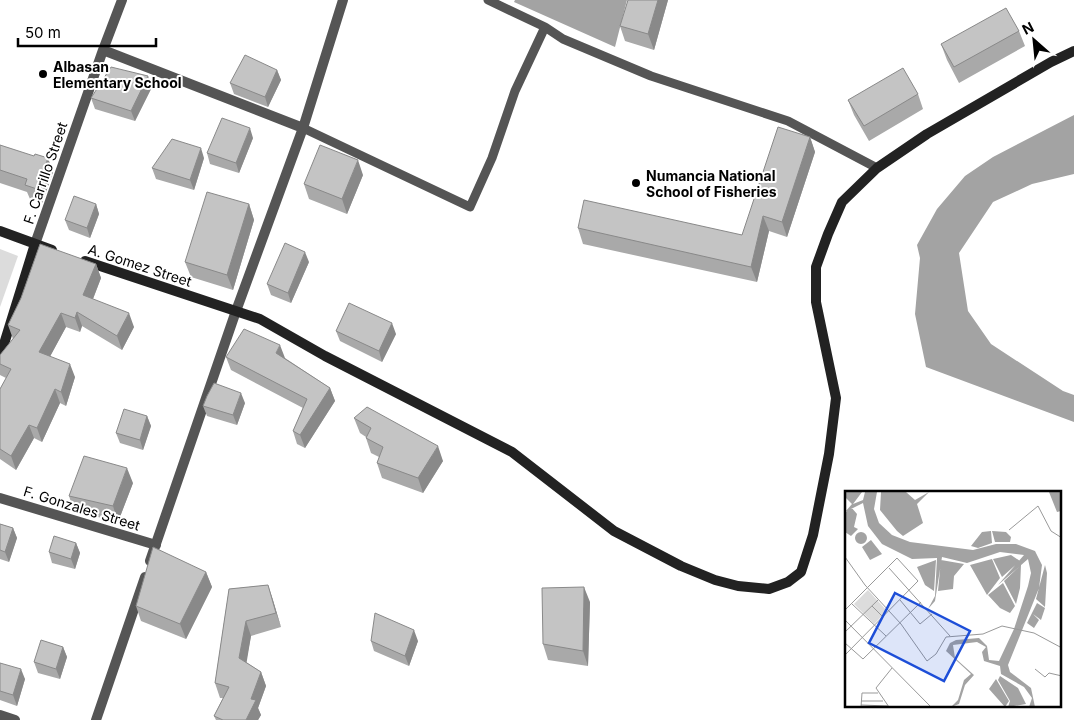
<svg xmlns="http://www.w3.org/2000/svg" width="1074" height="720" font-family="Inter,sans-serif">
<style>
.green{fill:#dcdcdc}
.water{fill:#a3a3a3}
.lines{fill:none;stroke-linecap:round;stroke-linejoin:round}
.lane{stroke:#555;stroke-width:9}
.street{stroke:#555;stroke-width:10}
.secondary{stroke:#222;stroke-width:10}
.wall{fill:#a9a9a9}
.shaded-wall{fill:#898989}
.building{fill:#c4c4c4;stroke:#898989}
.poi-dot{fill:#000;stroke:#fff;stroke-width:2}
.labels{text-anchor:middle;dominant-baseline:central;stroke-width:4;stroke-linejoin:round;paint-order:stroke}
.poi-label{font-size:14px;font-weight:bold;fill:#000;stroke:#fff;text-anchor:start}
.street-label{font-size:14px;fill:#000;stroke:#fff}
.inset-road{fill:none;stroke:#999;stroke-width:1}
.view{fill:#1d4ed8;fill-opacity:0.15;stroke:#1d4ed8;stroke-width:2.5}
.inset-edge{fill:none;stroke:#000;stroke-width:2.5}
</style>
<rect width="100%" height="100%" fill="#fff"/>
<!-- green -->
<path class="green" d="M0,249L18,256L0,307Z"/>
<!-- water -->
<path class="water" d="M515,0H627L615,47L514,2Z
M1074,115V174L1032,184L993,202L959,253L968,311L991,344L1063,391L1074,395V422L926,367L915,314L920,258L917,245L937,209L965,176L993,157Z"/>
<g class="lines">
<!-- lane -->
<path class="lane" d="M488,0L545,27L563,39L651,76L788,121L877,168
M303,128L470,207L492,158L515,91L545,27"/>
<!-- street -->
<path class="street" d="M103,50L303,128
M35,244L103,50L122,0
M0,498L156,545
M150,561L236,311L303,128L343,0
M0,715L15,720
M96,720L145,577"/>
<!-- secondary -->
<path class="secondary" d="M0,231L52,250
M85,261L260,319L325,356L512,452L614,531L681,566L715,580L738,586L769,589L788,582L801,572L813,535L829,454L836,398L816,302V267L828,234L842,202L877,168L927,134L1051,62L1074,51
M0,357L35,244"/>
</g>
<!-- wall -->
<path class="wall" d="M628,0H668L654,50L625,41L620,26Z
M1019,31L1025,46L959,83L947,60L941,44Z
M277,70L281,80L268,107L234,94L230,83Z
M152,87L135,121L95,109L91,98Z
M918,94L923,109L869,141L854,115L848,100Z
M810,137L815,152L787,237L769,231L757,282L583,244L578,228L742,235Z
M253,138L239,173L210,164L207,153Z
M0,145L53,172L42,203L30,199L27,192L0,183Z
M204,158L194,190L156,179L152,168Z
M363,175L347,214L309,199L304,184Z
M96,204L99,214L90,238L69,230L65,220Z
M249,204L254,220L233,290L191,277L185,262Z
M309,262L291,303L271,295L267,284Z
M96,264L101,278L93,299L134,327L122,350L82,326L80,332L66,327L50,356L75,377L66,406L60,403L42,442L34,438L16,470L0,459V389L6,378L0,375V355L13,339L8,325Z
M336,331L396,334L382,362L340,341Z
M226,357L285,358L330,388L335,401L305,448L297,444L293,431L303,408L231,370Z
M245,403L237,425L207,416L203,406Z
M147,416L151,426L143,450L120,443L116,433Z
M354,418L443,461L423,493L382,478L377,463L379,457L371,453L366,438V437L360,433Z
M133,483L118,522L74,511L69,496Z
M0,524L13,528L17,538L9,562L0,559Z
M76,543L80,553L75,569L52,563L49,552Z
M206,572L212,587L186,639L141,621L136,606Z
M268,585L281,627L251,636L246,662L261,672L266,686L258,708L261,715L258,720H216L214,716L223,698H220L215,683L229,589Z
M590,602L588,666L548,660L543,644Z
M371,641H418L409,666L374,651Z
M63,647L67,657L60,679L38,673L34,662Z
M0,663L25,679L17,706L0,700Z"/>
<!-- shaded-wall -->
<path class="shaded-wall" d="M658,0H668L654,50L648,34Z
M277,70L281,80L268,107L265,97Z
M148,76L152,87L135,121L131,111Z
M250,128L253,138L239,173L236,163Z
M810,137L815,152L787,237L782,222Z
M201,148L204,158L194,190L190,180Z
M48,158L53,172L42,203L37,189Z
M358,160L363,175L347,214L342,199Z
M96,204L99,214L90,238L87,228Z
M249,204L254,220L233,290L227,275Z
M763,216L769,231L757,282L751,267Z
M305,252L309,262L291,303L288,293Z
M96,264L101,278L89,309L83,295Z
M77,312L82,326L80,332L75,318Z
M61,313L66,327L45,366L39,352Z
M129,313L134,327L122,350L117,336Z
M392,323L396,334L382,362L379,351Z
M280,345L285,358L281,366L276,353Z
M70,364L75,377L66,406L61,392Z
M330,388L335,401L305,448L300,435Z
M55,389L60,403L42,442L37,428Z
M241,393L245,403L237,425L233,415Z
M147,416L151,426L143,450L140,440Z
M29,425L34,438L16,470L11,456Z
M438,446L443,461L423,493L418,478Z
M127,468L133,483L118,522L113,506Z
M13,528L17,538L9,562L5,552Z
M76,543L80,553L75,569L71,559Z
M206,572L212,587L186,639L180,624Z
M268,585L273,600L281,627L276,613Z
M584,587L590,602L588,666L583,651Z
M246,621L251,636L245,672L239,658Z
M414,630L418,641L409,666L405,656Z
M63,647L67,657L60,679L56,669Z
M21,669L25,679L17,706L13,695Z
M261,672L266,686L258,708L261,715L258,720H246L251,699Z"/>
<!-- building -->
<path class="building" d="M628,0H658L648,34L620,26Z
M1006,8L1019,31L954,67L941,44Z
M245,55L277,70L265,97L230,83Z
M111,67L148,76L131,111L91,98Z
M903,68L918,94L864,126L848,100Z
M222,118L250,128L236,163L207,153Z
M778,127L810,137L782,222L763,216L751,267L578,228L584,200L742,235Z
M172,139L201,148L190,180L152,168Z
M0,145L34,156L35,154L48,158L37,189L25,185L27,179L0,170Z
M320,145L358,160L342,199L304,184Z
M207,192L249,204L227,275L185,262Z
M74,196L96,204L87,228L65,220Z
M285,243L305,252L288,293L267,284Z
M40,244L96,264L83,295L129,313L117,336L77,312L75,318L61,313L39,352L70,364L61,392L55,389L37,428L29,425L11,456L0,449V389L11,369L0,364V355L20,330L8,325L21,298Z
M349,303L392,323L379,351L336,331Z
M244,329L280,345L276,353L330,388L300,435L293,431L307,399L226,357Z
M214,383L241,393L233,415L203,406L207,396Z
M367,407L438,446L418,478L377,463L383,447L366,438L371,428L354,418Z
M124,409L147,416L140,440L116,433Z
M84,456L127,468L113,506L69,496Z
M0,524L13,528L5,552L0,550Z
M54,536L76,543L71,559L49,552Z
M153,547L206,572L180,624L136,606Z
M268,585L276,613L246,621L239,658L261,672L251,699L256,700L246,720H223L214,716L229,687L215,683L229,589Z
M584,587L583,651L543,644L542,588Z
M375,613L414,630L405,656L371,641Z
M41,640L63,647L56,669L34,662Z
M0,663L21,669L13,695L0,691Z"/>
<!-- markers -->
<g class="poi-dot">
<circle cx="43" cy="74" r="5"/>
<circle cx="636" cy="183" r="5"/>
</g>
<g class="labels">
<!-- poi labels -->
<g class="poi-label">
<text x="53" y="66">Albasan<tspan x="53" dy="16">Elementary School</tspan></text>
<text x="646" y="175">Numancia National<tspan x="646" dy="16">School of Fisheries</tspan></text>
</g>
<!-- street labels -->
<g class="street-label">
<text transform="translate(45 173) rotate(-71)">F. Carrillo Street</text>
<text transform="translate(140 265) rotate(18)">A. Gomez Street</text>
<text transform="translate(82 508) rotate(17)">F. Gonzales Street</text>
</g>
</g>
<!-- overview -->
<g transform="translate(845 491)">
<rect width="216" height="216" fill="#fff"/>
<path d="M23,99L42,120L29,133L9,113Z" fill="#dcdcdc"/>
<path d="M0,1H17L8,13L18,9L20,1H32L29,18L34,32L47,44L65,51L128,59L151,53H171L190,60L197,74L194,97L163,174L165,181L186,197L190,216H184L187,207L179,196L156,183L155,175L139,170L137,161L141,156L132,151L108,154L110,167L129,184L120,194L114,213L106,216L113,209L119,189L126,183L101,160L105,152L111,149L134,147L142,155L144,169L154,170L169,138L183,95L186,82L183,68L153,94L179,64L155,61L122,72L97,66L90,110L83,118L90,105L92,67L67,68L37,53L23,35L18,12L0,21L7,13L0,6ZM36,1H61L70,9L84,1L72,13L78,32L58,45L52,40L35,19ZM204,1H216V20L212,21ZM6,16L12,23L9,36L13,38L6,45L0,41V22ZM146,40L147,52L133,57L126,55L137,41ZM147,40L161,41L166,46L165,51H150ZM10 47a6 6 0 1 1 12 0a6 6 0 1 1-12 0ZM26,49L37,63L25,69L17,56ZM166,64L175,70L157,86L148,68ZM147,68L155,87L142,104L125,74ZM91,69L89,100L80,94L72,76ZM96,69L119,73L109,85L108,98L93,100ZM176,74L175,97L171,113L159,90ZM200,74L202,82L200,116L191,108ZM158,92L170,115L165,122L155,117L143,104ZM192,112L200,117L196,129L188,123L194,129L189,137L182,132ZM155,185L173,197L181,213L163,216L165,210L153,189ZM151,188L164,210L160,216L144,198Z" fill="#a3a3a3"/>
<path class="inset-road" d="M164,39L193,15L206,40L217,47M0,66L20,94L56,133L82,170L91,163L101,146L138,143L157,135L189,142L217,157M44,77L105,145M55,109L75,133L87,123M7,113L41,145M27,115L38,126M0,119L52,67L73,90L0,164M0,129L86,216M0,141L33,109M0,152L18,168L76,111M190,178L200,186L204,182L217,185M16,210H38M16,214L43,215M16,216L17,202H33M44,216L31,197L47,177"/>
<path class="view" d="M50,102L125,140L99,190L24,152Z"/>
<rect width="216" height="216" class="inset-edge"/>
</g>
<!-- north arrow -->
<g transform="translate(1034 40) rotate(333)" stroke="#ffffff" stroke-width="4" paint-order="stroke">
<path d="M0-4L9 19L0 12L-9 19Z" fill="#000000"/>
<text y="-8" font-size="14" font-weight="bold" text-anchor="middle" fill="#000000">N</text>
</g>
<!-- scale -->
<path d="M18 38v8h138v-8" fill="none" stroke="#000000" stroke-width="2.5"/>
<text x="25" y="38" font-size="15" fill="#000000" stroke="#ffffff" stroke-width="4" paint-order="stroke">50 m</text>
</svg>
